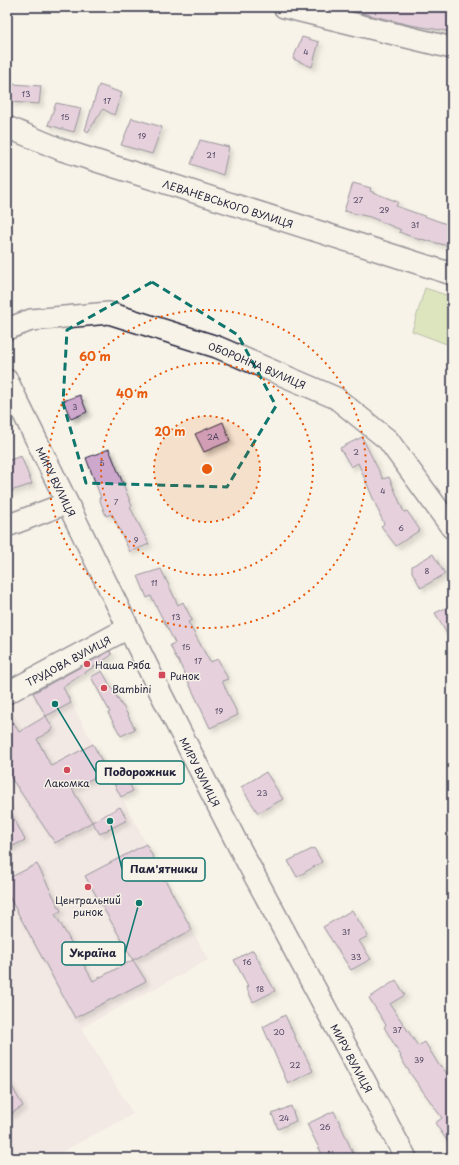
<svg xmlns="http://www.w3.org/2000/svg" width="459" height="1165" font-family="'Playpen Sans',sans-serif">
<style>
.built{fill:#ebdce0}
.park{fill:#bdd68c;stroke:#707c64}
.building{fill:#cea7cd;stroke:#22223b;filter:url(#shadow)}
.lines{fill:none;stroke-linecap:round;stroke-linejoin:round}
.minor-casing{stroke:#22223b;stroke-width:24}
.minor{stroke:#f7f3e8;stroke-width:21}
.marked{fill:none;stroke:#0f766e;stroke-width:3;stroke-dasharray:8 5;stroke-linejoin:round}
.ring{fill:none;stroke:#e8590c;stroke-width:2;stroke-dasharray:2 4}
.poi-dot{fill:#d1495b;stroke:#f7f3e8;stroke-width:1.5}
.labels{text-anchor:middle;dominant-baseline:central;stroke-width:3;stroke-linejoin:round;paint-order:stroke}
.number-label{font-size:8px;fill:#4d4360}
.street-label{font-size:10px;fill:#22223b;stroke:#f7f3e8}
.poi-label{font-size:10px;fill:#22223b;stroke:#f7f3e8;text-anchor:start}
.centre{fill:#e8590c;stroke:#f7f3e8;stroke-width:2}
.ring-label{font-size:12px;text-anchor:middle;font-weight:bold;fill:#e8590c;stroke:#f7f3e8;stroke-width:3;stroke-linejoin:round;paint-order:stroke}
.leader{fill:none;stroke:#0f766e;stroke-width:1.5}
.callout-dot{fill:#0f766e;stroke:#f7f3e8;stroke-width:1.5}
.callout{fill:#f7f3e8;stroke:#0f766e;stroke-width:1.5}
.callout-label{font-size:11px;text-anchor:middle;font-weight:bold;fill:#22223b}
</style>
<defs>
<filter id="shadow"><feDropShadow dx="3.5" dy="3.5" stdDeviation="2" flood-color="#0004"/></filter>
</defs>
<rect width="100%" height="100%" fill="#f7f3e8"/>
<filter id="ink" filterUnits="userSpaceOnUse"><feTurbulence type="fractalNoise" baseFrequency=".025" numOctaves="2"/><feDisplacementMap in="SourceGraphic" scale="8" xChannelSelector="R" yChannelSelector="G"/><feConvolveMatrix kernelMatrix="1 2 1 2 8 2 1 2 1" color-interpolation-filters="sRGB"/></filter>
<g filter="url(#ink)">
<!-- built -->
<path class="built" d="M58,678L208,960L81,1028L133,1114L50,1158H7V707Z"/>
<!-- park -->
<path class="park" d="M425,288L452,297V346L412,331Z"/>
<!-- building -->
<path class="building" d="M345,7H422L421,9L452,12V32L410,25L345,9Z
M302,37L319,42L312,67L293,59Z
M13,84L41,86L39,104L10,102Z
M99,85L122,93L114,115L103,109L88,132L85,130Z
M56,103L81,108L74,132L48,125Z
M132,118L162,127L152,154L121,145Z
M200,140L229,147L223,175L191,164Z
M353,183L371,188L370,191L398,202L396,206L452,226V247L421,239L420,240L399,232L401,230L370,217L344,211Z
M80,395L87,412L71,419L63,401Z
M223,422L230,441L204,452L195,434Z
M362,437L383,479L389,477L404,512L407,511L420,530L396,546L381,526L384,524L358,463L351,467L340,448Z
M109,449L132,506L130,507L149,544L130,552L112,514L106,516L99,498H101L86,458Z
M21,456L32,484L11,491L7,479V461Z
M433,554L445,574L421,588L412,572V566Z
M161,569L178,605L183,602L192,620L188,622L210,662L218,659L228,679L222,681L238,715L210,728L178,660H177L170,645L175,643L151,596L147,598L138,576Z
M452,605V643L435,613Z
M110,651L112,655L63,687L71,703L46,716L33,693Z
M102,671L122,706H123L135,729L121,736L108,713L110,712L91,677Z
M7,711L19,732L46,716L53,729L37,739L51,766L93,744L107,771L72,789L92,822L55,843L7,772Z
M124,772L133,791L121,797L111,778Z
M266,772L283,799L258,813L241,787Z
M7,805L25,840L7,849Z
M120,807L127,820L100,834L92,822Z
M146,844L192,930L133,960L85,876Z
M314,848L322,862L297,877L288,861Z
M37,864L61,911L55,914L93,981L133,960L146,981L75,1018L7,893V879Z
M352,910L368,936L359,941L371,959L351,970L323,927Z
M253,950L275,991L253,1002L246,987L248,986L234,960Z
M396,980L405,995L390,1004L418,1046L425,1042L440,1067L442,1066L452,1082V1148L435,1123L442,1118L412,1076L400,1057L401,1056L384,1027L386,1025L369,998Z
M285,1015L300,1048L301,1047L313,1071L288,1084L263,1027Z
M7,1078L23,1106L7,1116Z
M291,1106L296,1121L278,1129L272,1114Z
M334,1111L342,1128L355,1158H324L307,1124Z"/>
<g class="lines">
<defs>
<g id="minor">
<path d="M284,7L452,48"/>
<path id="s1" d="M7,127L62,150L452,274"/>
<path id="s2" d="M7,329L31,320L109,313L217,347L336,398L388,440L452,528"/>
<path id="s3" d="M7,380L156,684L237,843L406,1158"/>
<path d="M7,526L67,503"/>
<path id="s4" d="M7,693L128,628"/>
</g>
</defs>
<!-- minor casing -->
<use href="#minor" class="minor-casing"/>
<!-- minor -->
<use href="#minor" class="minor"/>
</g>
</g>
<!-- marked area -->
<path d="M0 0H459V1165H0ZM152,282L238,335L276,406L227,487L86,483L63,403L67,330Z" fill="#f7f3e8" fill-opacity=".55" fill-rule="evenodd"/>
<path class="marked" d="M152,282L238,335L276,406L227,487L86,483L63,403L67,330Z"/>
<!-- distance rings -->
<circle cx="207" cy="469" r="53" fill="#e8590c" fill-opacity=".12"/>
<g class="ring">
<circle cx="207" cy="469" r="53"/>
<circle cx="207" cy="469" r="106"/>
<circle cx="207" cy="469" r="159"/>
</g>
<!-- markers -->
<g class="poi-dot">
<circle cx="87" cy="664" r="4"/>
<rect x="158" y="671" width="8" height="8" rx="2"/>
<circle cx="104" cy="688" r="4"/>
<circle cx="67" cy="770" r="4"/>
<circle cx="88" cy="887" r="4"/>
</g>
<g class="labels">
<!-- number labels -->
<g class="number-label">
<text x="306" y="52">4</text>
<text x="26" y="94">13</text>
<text x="107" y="101">17</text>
<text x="65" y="117">15</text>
<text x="142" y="136">19</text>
<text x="211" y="155">21</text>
<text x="358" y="200">27</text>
<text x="384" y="210">29</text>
<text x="415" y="225">31</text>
<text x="75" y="407">3</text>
<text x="213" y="437">2А</text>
<text x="356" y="452">2</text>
<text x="102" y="463">5</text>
<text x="383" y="491">4</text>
<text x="116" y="502">7</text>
<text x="401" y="528">6</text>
<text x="136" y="540">9</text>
<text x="427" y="571">8</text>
<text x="154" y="583">11</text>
<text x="176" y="617">13</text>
<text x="186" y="647">15</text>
<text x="198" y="661">17</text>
<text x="219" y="711">19</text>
<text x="262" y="793">23</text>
<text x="346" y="932">31</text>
<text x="356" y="957">33</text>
<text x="247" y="962">16</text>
<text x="260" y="989">18</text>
<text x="397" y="1030">37</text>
<text x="279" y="1032">20</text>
<text x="419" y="1060">39</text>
<text x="295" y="1065">22</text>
<text x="284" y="1118">24</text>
<text x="325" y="1127">26</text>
</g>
<!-- street labels -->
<g class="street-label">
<text stroke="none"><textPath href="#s1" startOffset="234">ЛЕВАНЕВСЬКОГО ВУЛИЦЯ</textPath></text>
<text stroke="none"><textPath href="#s2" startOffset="261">ОБОРОННА ВУЛИЦЯ</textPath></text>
<text stroke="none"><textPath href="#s3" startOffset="113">МИРУ ВУЛИЦЯ</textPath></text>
<text stroke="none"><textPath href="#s4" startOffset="69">ТРУДОВА ВУЛИЦЯ</textPath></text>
<text stroke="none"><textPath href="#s3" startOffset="437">МИРУ ВУЛИЦЯ</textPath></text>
<text stroke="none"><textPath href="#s3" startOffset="761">МИРУ ВУЛИЦЯ</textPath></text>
</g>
<!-- poi labels -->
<g class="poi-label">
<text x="95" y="664">Наша Ряба</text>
<text x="170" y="675">Ринок</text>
<text x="112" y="688">Bambini</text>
<text x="67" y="782" text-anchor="middle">Лакомка</text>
<text x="88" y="899" text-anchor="middle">Центральний<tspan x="88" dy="12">ринок</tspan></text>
</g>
</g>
<circle cx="207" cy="469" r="6" class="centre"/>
<g class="ring-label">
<text x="95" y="361">60 m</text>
<text x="132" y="398">40 m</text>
<text x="170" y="436">20 m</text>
</g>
<!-- callouts -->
<path class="leader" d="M55 704L96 772M110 821L122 869M139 903L125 953"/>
<g class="callout-dot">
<circle cx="55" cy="704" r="4"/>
<circle cx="110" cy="821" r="4"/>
<circle cx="139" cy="903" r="4"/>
</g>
<g class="callout">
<rect x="96" y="761" width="88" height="23" rx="4"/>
<rect x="122" y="858" width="83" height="23" rx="4"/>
<rect x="62" y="942" width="63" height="23" rx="4"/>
</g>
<g class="callout-label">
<text x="140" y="776">Подорожник</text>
<text x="164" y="873">Пам'ятники</text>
<text x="93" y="957">Україна</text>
</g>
<!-- margin -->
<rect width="459" height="1165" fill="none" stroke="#f7f3e8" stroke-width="24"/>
<rect x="12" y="12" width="435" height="1141" fill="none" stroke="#22223b" stroke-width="1.5" filter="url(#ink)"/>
</svg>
